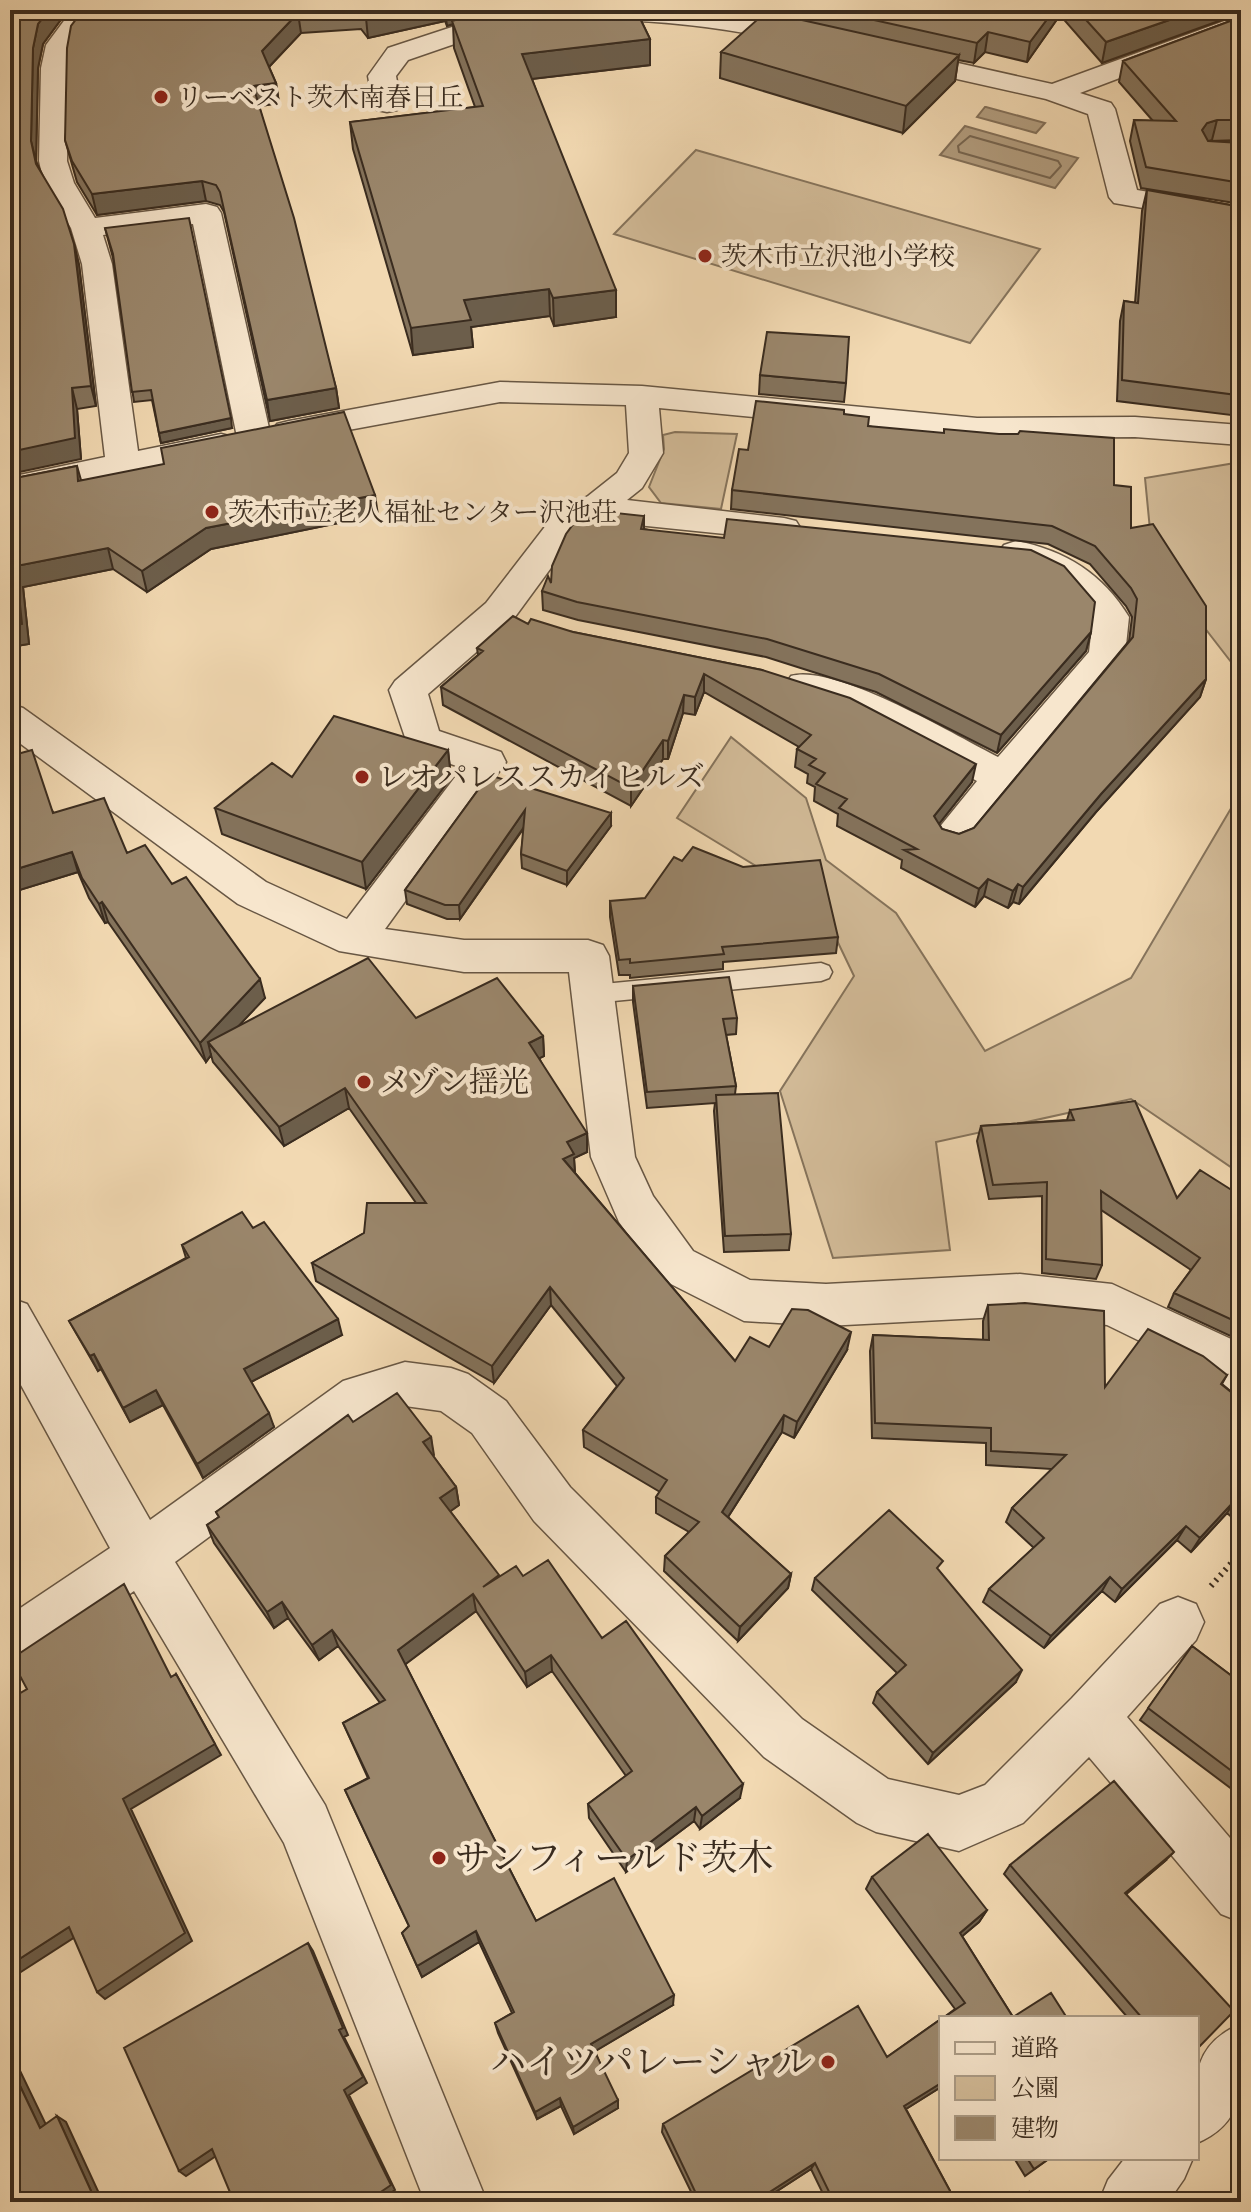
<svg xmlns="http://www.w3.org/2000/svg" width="1251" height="2212" font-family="Cardo,'Noto Serif JP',serif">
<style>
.green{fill:#d3bc99;stroke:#86745c;stroke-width:2}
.water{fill:#b39e80;stroke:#837059;stroke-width:2}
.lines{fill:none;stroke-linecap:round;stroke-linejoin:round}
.shore{stroke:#766550;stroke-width:2}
.lane-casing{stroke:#685744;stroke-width:3}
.street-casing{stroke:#685744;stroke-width:3}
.path{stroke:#3a2c1f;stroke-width:6;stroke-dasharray:2 5;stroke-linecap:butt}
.lane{fill:#f7e6cd;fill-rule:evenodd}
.street{fill:#f7e6cd;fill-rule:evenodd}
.wall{fill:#84735c;stroke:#3a2c1f;stroke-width:2}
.shaded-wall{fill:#6c5e4b;stroke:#3a2c1f;stroke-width:2}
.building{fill:#9a866b;stroke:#3a2c1f;stroke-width:2}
.poi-dot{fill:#8f2418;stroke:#f7e6cd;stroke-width:3}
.labels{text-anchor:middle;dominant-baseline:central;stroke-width:8;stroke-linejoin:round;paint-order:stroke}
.far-poi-label{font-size:26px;fill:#3a2c1f;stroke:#f7e6cd;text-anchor:start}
.poi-label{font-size:30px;fill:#3a2c1f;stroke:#f7e6cd;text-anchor:start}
.near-poi-label{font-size:36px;fill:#3a2c1f;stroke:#f7e6cd;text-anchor:start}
</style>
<rect width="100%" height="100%" fill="#f2d9b2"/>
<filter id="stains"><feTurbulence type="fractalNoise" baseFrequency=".0025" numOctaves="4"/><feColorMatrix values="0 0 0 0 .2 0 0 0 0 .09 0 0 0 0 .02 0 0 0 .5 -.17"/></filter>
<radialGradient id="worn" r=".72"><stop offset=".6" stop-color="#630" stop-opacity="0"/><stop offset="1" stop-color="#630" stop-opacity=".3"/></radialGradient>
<!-- green -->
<path class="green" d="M696,150L1040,249L970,343L614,234Z
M675,432L737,434L721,509L661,503L649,487L664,449L663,435Z
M1241,462V1174L1131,1099L936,1142L950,1250L833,1258L780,1091L854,976L820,905L677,818L731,737L806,798L826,860L896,913L985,1051L1131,978L1233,805L1238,671L1153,561L1145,478Z"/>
<!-- water -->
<path class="water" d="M985,107H986L1045,123L1036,133L977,117Z
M965,126L1078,158L1055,188L940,155Z"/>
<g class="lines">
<!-- shore -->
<path class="shore" d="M970,136L1058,161L1061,166L1050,178L959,152L958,146Z"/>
<defs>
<path id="lane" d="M821,963L829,966L832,972L829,978L821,981L593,1003L585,1000L581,994L585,988L593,985Z"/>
<path id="street" d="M72,10H98L73,45L69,68L67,161L74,183L95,218L206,204L217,207L221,213L271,437L266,444L254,447L242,444L237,437L193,224L103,235L112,264L138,451L221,434L233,437L238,444L233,451L221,454L10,499V477L105,457L82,264L71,228L44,183L39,161L41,68L46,45Z
M565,10H705L809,29L819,31L822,37L819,43L809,45C731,29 655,17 576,21L567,19L563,13Z
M512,13L521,15L525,21L521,27L469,39L408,60L396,76L401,104L397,110L387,112L377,110L373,104L368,76L388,48L452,27Z
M1241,15V32L1080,93L1111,103L1115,109L1137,190L1241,207V225L1114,203L1109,197L1088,114L1046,99L890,64L886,58L890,52L900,50L1052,84Z
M500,382L642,386L977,418L1135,417L1241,425V445L1135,437L977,438L659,408L663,453L642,488L627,500L784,518L796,521L801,529L796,537L784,540L637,525L604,516L578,531L512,621L428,694L439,731L501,752L506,762L385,929L464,940H588L603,945L609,956L635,1157L653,1196L693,1251L750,1280L826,1284L1020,1274L1112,1284L1231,1339L1241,1347V1398L1224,1391L1197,1369L1107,1325L1020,1316L826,1326L744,1321L661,1279L619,1222L591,1157L569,972H464L339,951L238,904L10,736V704L23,708L266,882L347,919L462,768L409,749L389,690L395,681L486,603L554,515L588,496L617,473L629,453L626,405L500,402L289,441L277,438L272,431L277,424L289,421Z
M1016,541C1065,550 1103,574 1129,617L1125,655L968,844L954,849L940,844L934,834L977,781L849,713L791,694L785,685L791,676C834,663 955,735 998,757L1089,652L1093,619C1062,582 1049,574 1004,561L998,553L1004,545Z
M10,1298L27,1304L150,1520L343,1381L405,1362L451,1368L468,1374L506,1401L570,1487L802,1719L888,1779L959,1795L985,1785L1072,1698L1160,1604L1178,1597L1196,1604L1204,1622L1196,1640L1127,1717L1241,1851V1922L1221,1914L1089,1757L1023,1823L959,1851L876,1832L857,1823L764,1757L534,1521L472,1433L441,1411L405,1406L374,1415L175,1562L325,1805L487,2202H425L284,1843L134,1591L29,1664L10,1672V1615L110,1548L10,1365Z
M1241,2024C1241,2076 1251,2120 1197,2143C1197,2091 1184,2048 1241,2024Z
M1125,2158H1193L1184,2179L1168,2202H1099L1108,2180Z"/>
</defs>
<!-- lane casing -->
<use href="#lane" class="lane-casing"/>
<!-- street casing -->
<use href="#street" class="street-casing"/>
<!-- path -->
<path class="path" d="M1211,1586L1241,1552"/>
<!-- lane -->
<use href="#lane" class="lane"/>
<!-- street -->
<use href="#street" class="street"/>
</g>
<!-- wall -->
<path class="wall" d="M10,10H68L43,44L38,68L36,161L74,244L79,265L96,406L77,409L81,459Z
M83,10H636L650,39V65L532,79L616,317L554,326L550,316L471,327L473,347L413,355L353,149L350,122L475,107L454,48L453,24L447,26L445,21L368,38L361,29L301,33L269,67L276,83L279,103L259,106L336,388L339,408L270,421L224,212L220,205L206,201L97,215L77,182L65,140Z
M771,10H1241V13L1102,63L1060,15L1027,62L985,52L974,63L958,60L955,81L903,133L720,78L721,52L784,16L785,11Z
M1241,17V140L1210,141L1241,143V204L1141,188L1130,141L1134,120L1153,121L1119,82L1123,61Z
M1147,190L1241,207V404L1235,403L1231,415L1117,401L1120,321L1124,301L1135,303L1142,211Z
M105,228L232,428L161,443L152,400L134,402L113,258Z
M760,375L846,383L844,402L759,394Z
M844,414L868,426L1114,485L1131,528L1206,679L1200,697L1096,812L1019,904L1013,902L1008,908L984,896L975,907L901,868L902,860L837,826L838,814L814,801L815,787L807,783L808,774L795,767L797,749L799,747L704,692L695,715L683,713L668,759H663L631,806L443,705L441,687L478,655L477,648L528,624L573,632L762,670L972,782L939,824L942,829L959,834L974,828L1129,641L1132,617L1126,606L1090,564L1048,544L731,509L732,490L748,450Z
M77,466L81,480L378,515L211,549L147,592L113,569L23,587L29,644L10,647V479Z
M644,516V529L1091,632L1086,651L997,753L876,692L766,657L578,620L543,610L542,591L551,583Z
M448,750L451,778L366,889L222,834L215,808L292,777Z
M10,756L54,813L127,853L172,884L265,998L239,1025L416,1018L543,1036L544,1056L539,1058L587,1152L574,1158L575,1173L735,1361L769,1347L847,1350L794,1438L782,1432L728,1517L791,1574L788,1588L738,1641L664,1571L665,1556L689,1532L656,1513V1497L660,1492L584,1447L583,1430L617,1386L551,1305L494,1383L316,1281L312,1263L416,1203L349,1108L284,1146L213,1062L211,1055L206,1062L108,922L105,923L89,898L78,872L10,893Z
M489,775L611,826L567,885L522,868L521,854L524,828L460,919H447L407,904L405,890Z
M610,901L838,937L836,953L723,962V969L630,978V975H619L610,917Z
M633,986L737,1018L736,1034L726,1035L736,1086L735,1094L791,1234L789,1250L724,1252L714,1111L715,1103L647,1108L633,1002Z
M1070,1110L1177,1198L1241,1196V1343L1233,1337L1168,1307L1174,1293L1191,1270L1101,1210L1102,1265L1096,1279L1042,1273V1196L989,1199L977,1141L981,1126L1067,1120Z
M253,1228L342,1335L251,1382L274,1427L203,1478L163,1405L130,1422L101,1369L98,1371L69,1321L186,1258L182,1245Z
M988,1305L1105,1387L1227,1375L1222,1384L1241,1400V1525L1227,1513L1191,1552L1177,1540L1115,1602L1102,1591L1044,1648L983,1602L989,1589L1034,1548L1006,1522L1012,1508L1052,1469L986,1465V1443L872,1438L870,1351L873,1335L983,1340V1321Z
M353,1422L431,1437L433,1456L456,1487L459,1505L450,1511L499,1577L523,1576L602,1638L740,1798L700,1829L694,1821L626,1872L589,1818L588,1804L626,1776L552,1671L527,1687L476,1611L405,1664L536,1921L673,2005L595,2051L618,2108L574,2134L561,2106L537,2119L498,2033L495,2023L512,2013L479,1942L422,1977L402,1933L409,1926L345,1790L368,1778L343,1723L380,1703L338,1646L319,1660L288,1618L274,1628L214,1543L207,1525L219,1517L216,1512Z
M940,1572L1016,1682L928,1764L873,1703L877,1692L897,1673L812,1590L815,1578Z
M1192,1646L1241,1683V1796L1140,1720Z
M1165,1861L1126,1894L1197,2018H1128L1004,1874L1010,1865Z
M872,1877L987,1910L979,1922L962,1936L1013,2017L943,2018L955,2009L866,1889Z
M941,2019V2087L906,2109L956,2202H827L811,2169L760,2202H696L662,2132L663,2124L887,2057Z
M1014,2158H1050L1025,2176Z"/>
<!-- shaded-wall -->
<path class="shaded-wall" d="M49,10H68L43,44L38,68L36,161L31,141L33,48L38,24Z
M404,10H444L445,21L368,38L366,18Z
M445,10H520L472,18L447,26Z
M1054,10H1061L1060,15L1027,62L1030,42Z
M1198,10H1241V13L1102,63L1106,42Z
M298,13L301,33L265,71L262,51Z
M988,32L985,52L974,63L977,43Z
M650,39V65L523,80L522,54Z
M959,55L955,81L903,133L906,106Z
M276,83L279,103L256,107L253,86Z
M1217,120L1212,140L1202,143V130L1207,123Z
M202,181L206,201L97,215L92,194Z
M74,244L79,265L96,406L91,386Z
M549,289L550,316L471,327L473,347L413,355L411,328L464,300Z
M616,290V317L554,326L553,298Z
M72,388L77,409L81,459L10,474V452Z
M336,388L339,408L270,421L267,400Z
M231,418L232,428L161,443L159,433Z
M375,495L378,515L211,549L147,592L142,571L206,528Z
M108,548L113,569L23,587L29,644L10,647V626L16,566Z
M1091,632L1086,651L997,753L1001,735Z
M704,674V692L695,715V697Z
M1206,679L1200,697L1096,812L1019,904L1023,887L1101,794Z
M684,695L683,713L668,759V741Z
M663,740V759L631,806V788Z
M448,750L451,778L366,889L362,862Z
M976,764L972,782L931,834L934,816Z
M525,810L526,824L460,919L459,905Z
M611,813V826L567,885V871Z
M72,852L78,872L10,893V871Z
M988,879L984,896L975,907L979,889Z
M1018,884L1013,902L1008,908L1013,891Z
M102,902L108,922L105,923L99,904Z
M260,979L265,998L215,1051L208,1042L211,1055L206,1062L200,1043Z
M543,1036L544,1056L531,1063L529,1043Z
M345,1088L349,1108L284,1146L279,1127Z
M587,1133V1152L574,1158L575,1173L563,1159L567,1142Z
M550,1287L551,1305L494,1383L492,1366Z
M338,1319L342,1335L249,1383L244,1369Z
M851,1332L847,1350L794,1438L797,1422Z
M94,1354L101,1369L98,1371L90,1356Z
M156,1390L163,1405L130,1422L123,1408Z
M269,1413L274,1427L203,1478L197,1464Z
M784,1415L782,1432L721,1528L722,1512Z
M431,1437L434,1455L427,1460L423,1442Z
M456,1487L459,1505L444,1516L440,1498Z
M1236,1499L1227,1513L1191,1552L1200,1538Z
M1186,1526L1177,1540L1115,1602L1122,1589Z
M791,1574L788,1588L738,1641L740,1627Z
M1110,1577L1102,1591L1044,1648L1051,1636Z
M473,1594L476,1611L403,1666L398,1650Z
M282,1602L288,1618L274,1628L267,1612Z
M332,1630L338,1646L319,1660L312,1645Z
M551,1655L552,1671L527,1687L525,1672Z
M1022,1670L1016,1682L928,1764L933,1753Z
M176,1674L221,1755L131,1809L192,1941L105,1999L97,1992L123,1799Z
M743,1784L740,1798L700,1829L702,1816Z
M696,1807L694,1821L626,1872L627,1860Z
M1174,1852L1165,1861L1117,1902L1125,1893Z
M987,1910L979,1922L953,1944L960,1933Z
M69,1927L78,1935L10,1979V1965Z
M476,1931L479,1942L422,1977L417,1966Z
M308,1943L313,1951L348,2035L344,2037L367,2083L349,2095L395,2190L377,2202H366L344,2090Z
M674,1995L673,2005L592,2053L591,2044Z
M10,2050L50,2133L40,2128L10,2065Z
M941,2083V2087L898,2114L904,2106Z
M560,2098L561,2106L537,2119L535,2112Z
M618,2100V2108L574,2134L573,2127Z
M57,2116L66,2122L103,2202H96Z
M212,2149L219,2154L186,2176L179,2171Z
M815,2163L811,2169L760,2202H754Z"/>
<!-- building -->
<path class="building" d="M10,10H49L38,24L33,48L31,141L36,164L63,209L74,244L91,386L72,388L75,438L10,452Z
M83,10H343L298,13L262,51L276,83L253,86L294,218L336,388L267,400L220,192L216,185L202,181L92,194L72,161L65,140L67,48L71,26Z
M359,10H404L366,18Z
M489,10H636L650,39L522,54L616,290L553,298L549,289L464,300L471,320L411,328L350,122L483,106L452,21Z
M829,10H1054L1030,42L988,32L977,43Z
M1077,10H1198L1106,42Z
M766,12L959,55L906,106L721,52Z
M1241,17V120H1217L1207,123L1202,130L1208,141L1241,143V183L1146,167L1134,120L1176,121L1123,61Z
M1147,190L1241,207V382H1237V395L1122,380L1124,301L1138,303Z
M189,218L231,418L159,433L151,390L132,392L113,254L105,228Z
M767,332L849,337L846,383L760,375Z
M756,401L844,410V414L869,417L868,426L944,433V429L999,434H1018L1020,431L1114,438V485L1131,487V528L1153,524L1206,606V679L1101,794L1023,887L1018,884L1013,891L988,879L979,889L904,850L917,849L839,808L847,799L816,784L825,773L809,765L816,759L797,749L811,735L704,674L695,697L684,695L668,741L663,740L631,788L441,687L483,651L477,648L513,616L528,624L531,619L573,632L762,670L850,698L976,764L934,816L942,829L959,834L974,828L1133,637L1137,599L1131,588L1095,546L1052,526L732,490L739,449L748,450Z
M344,412L375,495L206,528L142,571L108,548L16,566L22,624L10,626V479L77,466L78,481L164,464L161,448Z
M588,510L644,516L641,529L724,538L727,519L1031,550L1064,566L1095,602L1091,632L1001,735L879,674L767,639L577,602L542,591L548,576L551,583L552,566L566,534L580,515Z
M334,716L448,750L362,862L215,808L272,763L292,777Z
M32,750L53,813L104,798L127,853L145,845L172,884L186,877L260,979L200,1043L102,902L99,904L82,878L72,852L10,871V756Z
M489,775L611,813L567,871L521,854L525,810L459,905H445L405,890Z
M693,847L743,867L820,860L838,937L722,947L724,954L630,963V959L619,960L610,901L645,898L674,857L682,861Z
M368,958L416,1018L497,978L543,1036L529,1043L587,1133L567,1142L574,1154L563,1159L735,1361L750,1337L769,1347L792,1309L808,1310L851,1332L797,1422L784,1415L722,1512L791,1574L740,1627L665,1556L699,1522L656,1497L667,1480L583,1430L624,1378L550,1287L492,1366L312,1263L364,1233L367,1203H426L345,1088L279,1127L208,1042Z
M729,977L737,1018L723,1019L736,1086L647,1092L633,986Z
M778,1093L791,1234L725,1236L716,1095Z
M1135,1101L1177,1198L1200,1170L1241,1196V1324L1174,1293L1200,1258L1101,1191L1102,1265L1046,1259L1047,1182L993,1185L981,1126L1074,1120L1070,1110Z
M242,1212L253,1228L264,1222L338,1319L244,1369L269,1413L197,1464L156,1390L123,1408L94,1354L90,1356L69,1321L189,1257L182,1245Z
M1025,1303L1104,1311L1105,1387L1148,1329L1203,1356L1227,1375L1221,1384L1241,1400V1503L1236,1499L1200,1538L1186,1526L1122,1589L1110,1577L1051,1636L989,1589L1044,1538L1012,1508L1066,1455L991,1451V1428L875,1423L873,1335L989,1340L988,1305Z
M397,1393L431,1437L423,1442L456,1487L440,1498L499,1575L483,1587L516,1566L523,1576L548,1560L602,1638L626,1621L743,1784L702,1816L696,1807L627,1860L588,1804L632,1771L551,1655L525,1672L473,1594L398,1650L536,1921L614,1878L674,1995L591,2044L618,2100L573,2127L560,2098L535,2112L495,2023L514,2012L476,1931L417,1966L402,1933L409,1926L345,1790L369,1778L343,1723L385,1700L332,1630L312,1645L282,1602L267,1612L207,1525L219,1517L216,1512L348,1415L353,1422Z
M889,1510L943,1561L937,1568L1022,1670L933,1753L877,1692L906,1665L815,1578Z
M124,1584L171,1677L176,1674L215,1744L123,1799L185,1933L97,1992L69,1927L10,1965V1699L27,1689L11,1659Z
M1192,1646L1241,1683V1778L1148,1708Z
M1114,1781L1174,1852L1125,1893L1234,2011L1197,2049V2018H1142L1010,1865Z
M928,1834L987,1910L960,1933L1013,2017L1051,1993L1067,2018H943L965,2003L872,1877Z
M308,1943L343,2028L339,2030L363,2077L344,2090L391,2185L366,2202H234L212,2149L179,2171L124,2048Z
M858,2006L887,2057L941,2019V2083L904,2106L956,2202H834L815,2163L754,2202H700L663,2124Z
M10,2065L40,2128L57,2116L96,2202H10Z
M1027,2158H1050L1034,2169Z
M1029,2192L1034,2202H1013Z"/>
<!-- markers -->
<g class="poi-dot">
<circle cx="161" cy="97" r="8"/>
<circle cx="705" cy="256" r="8"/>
<circle cx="212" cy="512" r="8"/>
<circle cx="362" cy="777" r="8"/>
<circle cx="364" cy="1082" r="8"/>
<circle cx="439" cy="1858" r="8"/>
<circle cx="828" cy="2062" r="8"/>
</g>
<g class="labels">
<!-- far-poi labels -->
<g class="far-poi-label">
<text x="177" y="97">リーベスト茨木南春日丘</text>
<text x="721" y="256">茨木市立沢池小学校</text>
<text x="228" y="512">茨木市立老人福祉センター沢池荘</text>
</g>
<!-- poi labels -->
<g class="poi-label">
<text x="378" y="777">レオパレススカイヒルズ</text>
<text x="380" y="1082">メゾン揺光</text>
</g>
<!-- near-poi labels -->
<g class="near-poi-label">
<text x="455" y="1858">サンフィールド茨木</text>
<text x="812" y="2062" text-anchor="end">ハイツパレーシャル</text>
</g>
</g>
<!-- margin -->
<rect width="1251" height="2212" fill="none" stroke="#f2d9b2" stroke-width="40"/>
<rect x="12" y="12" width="1227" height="2188" fill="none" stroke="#3a2c1f" stroke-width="4"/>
<rect x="20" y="20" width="1211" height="2172" fill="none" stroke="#3a2c1f" stroke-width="2"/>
<!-- legend -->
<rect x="939" y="2016" width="260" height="144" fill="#f7e6cd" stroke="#ab9c87" stroke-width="2"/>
<rect x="955" y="2042" width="40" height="12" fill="#f7e6cd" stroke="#ab9c87" stroke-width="2"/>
<text x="1011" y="2056" font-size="24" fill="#3a2c1f">道路</text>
<rect x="955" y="2076" width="40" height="24" fill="#d3bc99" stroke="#ab9c87" stroke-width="2"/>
<text x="1011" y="2096" font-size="24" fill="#3a2c1f">公園</text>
<rect x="955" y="2116" width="40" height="24" fill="#9a866b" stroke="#ab9c87" stroke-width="2"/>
<text x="1011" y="2136" font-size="24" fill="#3a2c1f">建物</text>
<rect width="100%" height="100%" filter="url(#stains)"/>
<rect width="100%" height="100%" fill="url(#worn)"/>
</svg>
